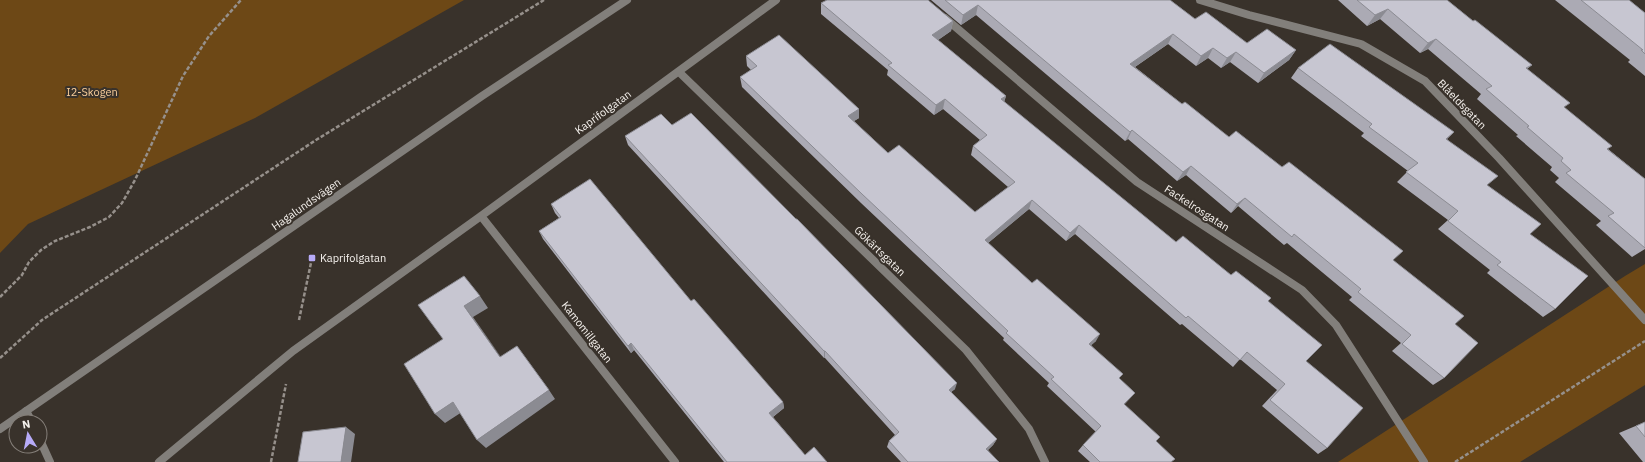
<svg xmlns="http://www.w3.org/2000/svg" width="1645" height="462" font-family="'IBM Plex Sans',sans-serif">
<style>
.green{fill:#6d4816}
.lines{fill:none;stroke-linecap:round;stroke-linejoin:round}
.path{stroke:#96908b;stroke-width:2.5;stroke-dasharray:4 2;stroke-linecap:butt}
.minor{stroke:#827f7b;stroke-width:8}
.tertiary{stroke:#827f7b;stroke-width:8}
.wall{fill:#abaab4}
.shaded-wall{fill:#8b8b92}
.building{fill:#c7c6d1;stroke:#8b8b92}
.poi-dot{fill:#b7abf8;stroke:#39322b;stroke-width:1.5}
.labels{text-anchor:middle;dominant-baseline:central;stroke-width:4;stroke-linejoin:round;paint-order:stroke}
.park-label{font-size:11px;fill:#f8cd9a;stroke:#39322b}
.street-label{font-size:11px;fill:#f6f2ee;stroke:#39322b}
.poi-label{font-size:11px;fill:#f6f2ee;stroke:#39322b;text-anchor:start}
</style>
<rect width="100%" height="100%" fill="#39322b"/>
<!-- green -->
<path class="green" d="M0,0H464L255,118L28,224L0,253Z
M1645,264V385L1520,462H1338L1625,276Z"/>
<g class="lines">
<!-- path -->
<path class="path" d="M0,297L22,275L29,262L41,250L55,241L90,227L109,217L122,203L135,180L183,76L209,36L241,0
M299,320L312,258
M0,358L42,320L316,140L544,0
M271,462L286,384
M1455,462L1645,341"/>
<!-- minor -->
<path class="minor" d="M1200,0L1249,15L1361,44L1425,81L1499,158L1645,320
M945,18L1137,182L1302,290L1336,325L1424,462
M679,72L966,350L1029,429L1045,462
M481,216L675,462
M26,411L32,422
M40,440L50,462
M159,462L293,351L481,216L776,0"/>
<!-- tertiary -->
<path class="tertiary" d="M0,429L482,96L627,0"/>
</g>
<!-- wall -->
<path class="wall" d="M931,0H1170L1195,19L1247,43L1296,50L1289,60L1258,83L1230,62L1221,68L1208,58L1196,66L1168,44L1135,67L1182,104L1229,137L1393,260L1455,324L1444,378L1433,385L1392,351L1401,343L1349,300L1352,297L1287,243L1284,245L1238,206L1231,213L1186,175L1177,181L1128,139L1125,141L976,15L961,25Z
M1338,0H1447L1473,21L1532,65L1527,69L1565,108L1608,149L1645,179V249L1632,257L1596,225L1601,221L1555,182L1559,178L1550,170L1552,167L1516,136L1518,135L1477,99L1481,94L1428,49L1420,53L1380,19L1367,26Z
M1555,0H1629L1645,13V76L1628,62L1630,60Z
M821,3L953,21L951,31L938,40L1006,96L1004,102L1176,242L1231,275L1268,301L1306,361L1327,448L1318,454L1262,406L1277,390L1240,359L1233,367L1182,324L1180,325L1075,234L1066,241L1029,209L988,243L1096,341L1091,345L1120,379L1135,393L1124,405L1156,441L1171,462H1090L1078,451L1083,445L1096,432L1047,386L1049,383L1003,340L1004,338L861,203L742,87L740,77L751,70L747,66L746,56L859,109V118L854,121L888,153L975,212L1008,187L971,155L973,146L980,140L943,109L934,115L887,75L888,70L821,14Z
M1298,68L1454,132L1447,139L1530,234L1555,309L1543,317L1487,273L1490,270L1438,229L1448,220L1397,182L1408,171L1361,136L1364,133L1291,78Z
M672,125L955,389L951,392L997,439L993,445L988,450L999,462H901L887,447L889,441L895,435L825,358H824L628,145L625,136Z
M551,204L691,301L783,402L784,408L773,417L805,455L827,462H724L634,350L631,353L543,239L539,231L559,218L555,213Z
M1645,422V462H1643L1619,433Z"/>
<!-- shaded-wall -->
<path class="shaded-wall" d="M978,5L976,15L961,25L963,15Z
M1388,9L1380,19L1367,26L1375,15Z
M953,21L951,31L931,45L932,35Z
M1173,34L1168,44L1126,73L1130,64Z
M1436,39L1428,49L1420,53L1428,43Z
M1213,48L1208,58L1196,66L1201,56Z
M1296,50L1289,60L1258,83L1264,73Z
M1236,52L1230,62L1221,68L1227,58Z
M1006,96L1003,105L1001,99Z
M945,99L943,109L934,115L936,105Z
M859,109V118L848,125V116Z
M1132,130L1128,139L1125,141L1130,132Z
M1191,166L1186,175L1177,181L1183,172Z
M1245,198L1238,206L1231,213L1237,204Z
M1032,200L1029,209L982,248L985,240Z
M1079,225L1075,234L1066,241L1070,233Z
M480,296L488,308L473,317L508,367L464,306Z
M1100,334L1096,341L1085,351L1089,344Z
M631,343L634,350L631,353L628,346Z
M824,351H825V358H824Z
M957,383L955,389L946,396L949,390Z
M549,390L555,399L486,448L477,440Z
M453,402L462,412L445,423L435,414Z
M783,402L784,408L770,419L769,413Z
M346,427L355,434L351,462H341Z
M997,439L993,445L983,454L986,449Z"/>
<!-- building -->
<path class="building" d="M827,0H928L953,21L932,35L1006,96L1001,99L1176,242L1183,236L1231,275L1236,271L1271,298L1268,301L1322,345L1306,361L1363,408L1327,448L1270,400L1285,384L1247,352L1240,360L1188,316L1186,318L1079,225L1070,233L1032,200L985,240L1032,283L1037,279L1100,334L1089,344L1123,374L1119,378L1135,393L1124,404L1160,437L1156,441L1175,459L1171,462H1100L1083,445L1101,426L1051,379L1054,377L1006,333L1008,331L862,194L740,77L757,66L746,56L779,35L859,109L848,116L888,153L899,145L975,212L1015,182L973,146L987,135L945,99L936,105L888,65L892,63L821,3Z
M945,0H1170L1195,19L1206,12L1247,43L1267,29L1296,50L1264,73L1236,52L1227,58L1213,48L1201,56L1173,34L1130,64L1182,104L1185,102L1229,137L1236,131L1282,167L1289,162L1403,251L1393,260L1464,316L1455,324L1478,343L1444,378L1402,344L1411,335L1358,292L1361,289L1294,234L1292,237L1245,198L1237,204L1191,166L1183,172L1132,130L1130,132L978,5L963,15Z
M1357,0H1447L1473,21L1475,20L1532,65L1526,68L1570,103L1564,107L1612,146L1607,149L1645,179V248L1608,216L1614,213L1566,173L1571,170L1561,161L1563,158L1527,127L1529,126L1486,89L1492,86L1436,39L1428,43L1388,9L1375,15Z
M1581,0H1629L1645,13V54L1641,50H1643Z
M1330,44L1454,132L1446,139L1498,176L1487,185L1541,224L1530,234L1588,276L1555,309L1497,265L1501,262L1448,221L1458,211L1406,172L1418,163L1369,127L1372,124L1298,68Z
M691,113L796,219H797L957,383L949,390L997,439L986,449L999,462H908L889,441L899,432L825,351H824L625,136L661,114L672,125Z
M590,179L691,301L694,299L783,402L769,413L805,455L814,447L827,462H727L631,343L628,346L539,231L561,217L551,204Z
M464,276L480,296L464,306L500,357L517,346L549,390L477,440L453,402L435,414L404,364L443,339L418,305Z
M1645,422V437L1636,426Z
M346,427L341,462H298L303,432Z"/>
<!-- markers -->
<rect class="poi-dot" x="308" y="254" width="8" height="8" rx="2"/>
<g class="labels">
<!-- park labels -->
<g class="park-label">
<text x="92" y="92">I2-Skogen</text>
</g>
<!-- street labels -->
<g class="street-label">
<text transform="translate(1462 104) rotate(46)">Blåeldsgatan</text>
<text transform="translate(603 112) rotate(-36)">Kaprifolgatan</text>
<text transform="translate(306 204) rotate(-35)">Hagalundsvägen</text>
<text transform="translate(1197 208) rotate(33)">Fackelrosgatan</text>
<text transform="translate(880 251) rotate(44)">Gökärtsgatan</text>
<text transform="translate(587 332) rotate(52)">Kamomillgatan</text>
</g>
<!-- poi labels -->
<g class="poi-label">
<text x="320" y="258">Kaprifolgatan</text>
</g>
</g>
<!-- north arrow -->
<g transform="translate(28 434) rotate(350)"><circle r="19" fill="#39322b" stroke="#857f79"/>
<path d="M0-3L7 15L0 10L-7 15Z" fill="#b7abf8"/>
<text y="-6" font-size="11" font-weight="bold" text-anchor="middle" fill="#f6f2ee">N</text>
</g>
</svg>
